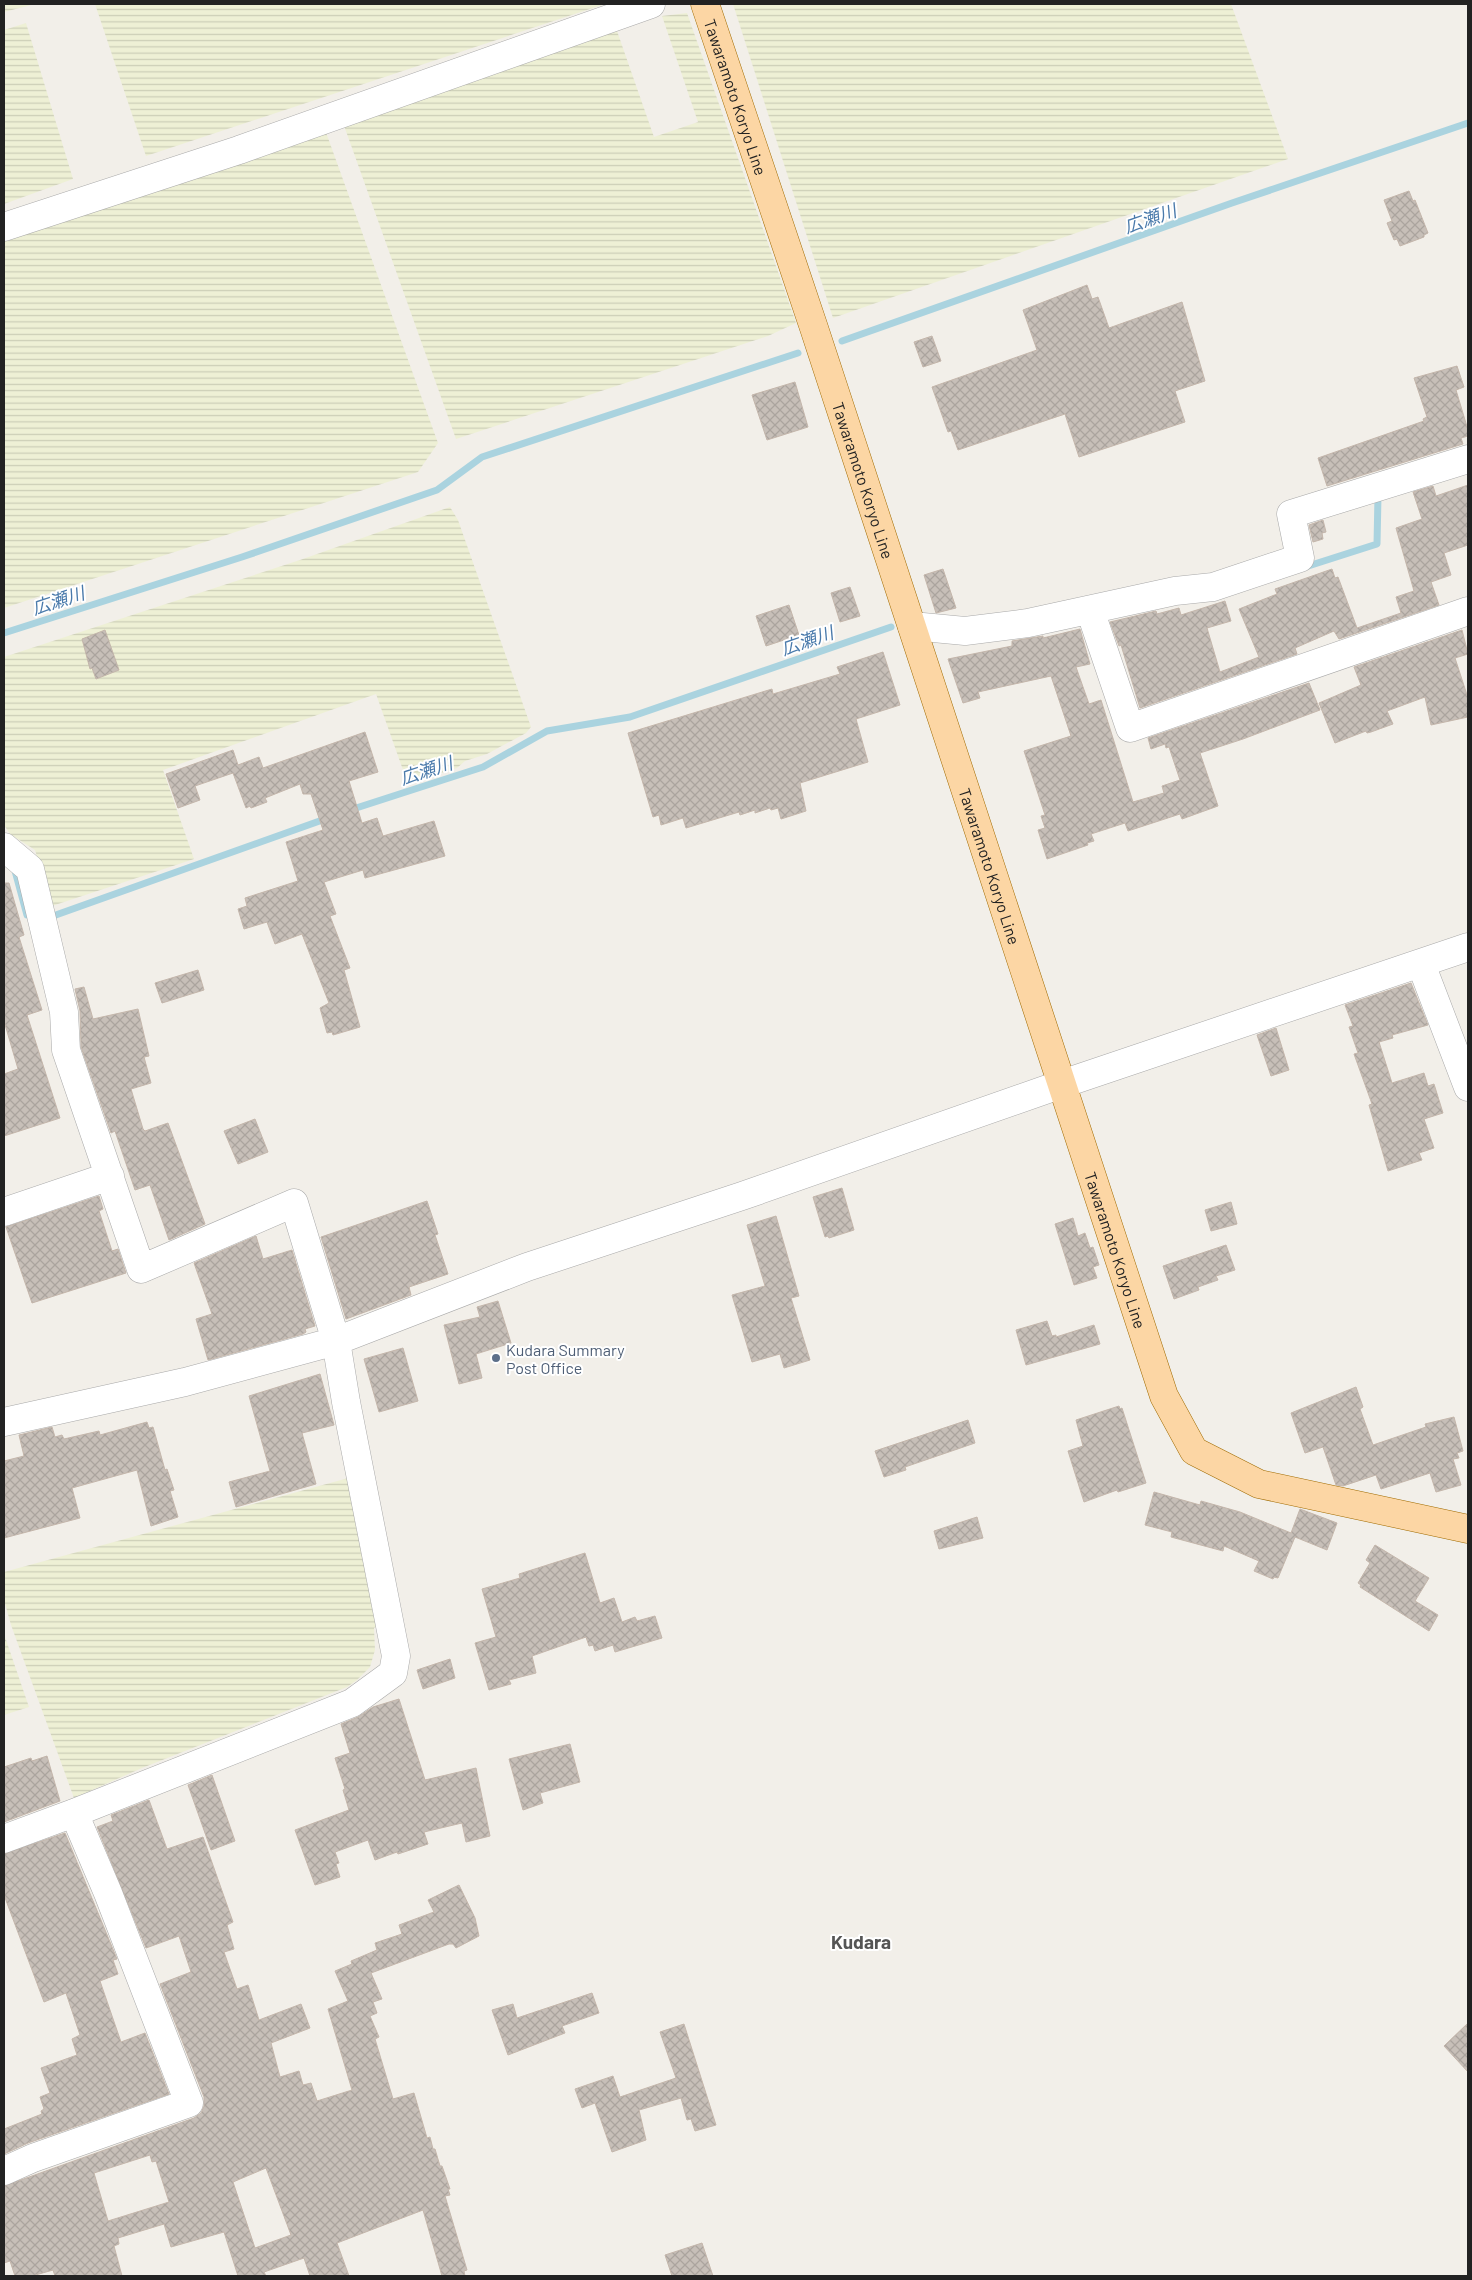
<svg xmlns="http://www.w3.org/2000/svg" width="1472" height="2280" font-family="Barlow,'Noto Sans JP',sans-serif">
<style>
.farmland{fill:url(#farmland-rules)}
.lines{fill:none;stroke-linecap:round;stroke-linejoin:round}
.stream{stroke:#aad3df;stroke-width:7}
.building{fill:url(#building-cross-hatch);stroke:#c4b6ab;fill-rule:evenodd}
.minor-casing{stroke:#a9a9a9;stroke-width:29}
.major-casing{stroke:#a06b00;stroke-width:29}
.minor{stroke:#fff;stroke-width:28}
.major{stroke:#fcd6a4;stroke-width:28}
.service-dot{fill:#5c6f8a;stroke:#fff;stroke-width:2}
.labels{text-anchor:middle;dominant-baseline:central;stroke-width:4;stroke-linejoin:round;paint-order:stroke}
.street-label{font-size:16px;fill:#222;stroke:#fff}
.service-label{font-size:16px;fill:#4e5e75;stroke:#fff;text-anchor:start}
.water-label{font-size:18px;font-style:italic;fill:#4a7aab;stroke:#fff}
.quarter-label{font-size:19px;font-weight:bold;fill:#555;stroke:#fff}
</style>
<defs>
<pattern id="farmland-rules" width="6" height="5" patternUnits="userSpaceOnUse" patternTransform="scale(1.25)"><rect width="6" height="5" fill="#eef0d5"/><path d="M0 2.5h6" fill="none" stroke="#ccceb7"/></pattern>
<pattern id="building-cross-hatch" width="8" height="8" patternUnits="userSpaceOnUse" patternTransform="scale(1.25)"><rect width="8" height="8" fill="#c7bfb8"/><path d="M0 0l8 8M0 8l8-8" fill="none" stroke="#aba49e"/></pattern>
</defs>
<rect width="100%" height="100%" fill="#f2efe9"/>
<!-- farmland -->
<path class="farmland" d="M4,4H35L4,12Z
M95,4H605L146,156Z
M733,4H1231L1288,159L833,318Z
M687,13L796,323L768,336L456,439L342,120L617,31L654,137L698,122L662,16Z
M26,23L73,179L4,204V30Z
M323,124L438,443L418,472L4,608V227Z
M450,507L458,520L531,727L526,733L487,754L465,761L457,768L408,784L376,694L163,770L194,859L52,906L35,850L10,834L4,825V657L300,560Z
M352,1477L380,1624L374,1628L375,1650L370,1667L357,1680L347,1687L142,1768L74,1798L11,1625L4,1600V1572Z
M4,1634L29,1707L4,1715Z"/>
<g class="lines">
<!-- stream -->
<path class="stream" d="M842,341L1232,203L1468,123
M1302,568L1377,544L1378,496L1381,495
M4,633L242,557L437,490L482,457L798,353
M350,810L483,767L547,731L630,717L891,627
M14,867L27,915
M46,916H53L328,818"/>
</g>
<!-- building -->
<path class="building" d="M1409,191L1413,201L1415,200L1428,233L1424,235V237L1400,246L1397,239L1394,240L1387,223L1392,221L1384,200Z
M1087,285L1092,299L1098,297L1109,328L1182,302L1205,381L1175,391L1185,422L1079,457L1065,414L958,450L951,431L948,432L932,387L1037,350L1023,310Z
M932,336L941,361L923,367L914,342Z
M1457,366L1464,387L1456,390L1468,430V436L1461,438L1463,444L1327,486L1318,458L1424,421L1423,419L1427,417L1414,378Z
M795,382L808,427L767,440L752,395Z
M1468,485V545L1444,553L1451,575L1431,582L1439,605L1339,639L1334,631L1295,648L1297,654L1140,708L1121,645L1119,646L1110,622L1156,611L1157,614L1179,608L1181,615L1225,601L1231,621L1207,628L1220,672L1259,657L1239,609L1277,594L1275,589L1332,569L1335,578L1338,577L1357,628L1401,613L1396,597L1414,591L1396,528L1422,519L1413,492L1433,486L1436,496Z
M1323,520L1326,532L1322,533L1323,539L1313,542L1309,525Z
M943,569L956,608L936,613L924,575Z
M850,587L860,616L840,622L831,593Z
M789,605L799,635L766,646L756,616Z
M1080,629L1090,664L1076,667L1089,704L1101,700L1133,802L1164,793L1162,786L1180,780L1169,747L1166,748L1165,744L1151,749L1148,738L1309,683L1320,710L1243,739L1200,753L1218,806L1182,819L1180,814L1128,831L1125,823L1091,834L1094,841L1087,843L1088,845L1047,859L1038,830L1045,828L1041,816L1045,815L1024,751L1071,736L1051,676L978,692L980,698L963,703L948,659L1012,646V641L1043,636V638Z
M105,630L119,670L96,679L92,668L90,669L82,639Z
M1462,630L1468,654L1455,658L1468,698V717L1431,725L1425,697L1387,711L1393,724L1371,732L1367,733L1366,731L1335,743L1319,703L1361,685L1354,667Z
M883,652L900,705L856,719L868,762L800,783L806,811L781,819L778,808L771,810L770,808L755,813V810L740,815L739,812L686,828L683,818L661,825L659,815L653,817L628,733L772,689L773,694L840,674L837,667Z
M365,732L378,772L349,781L362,823L377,818L383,836L434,821L445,856L365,878L363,870L324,882L336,914L330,916L350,968L344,970L360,1027L333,1035L332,1032L327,1033L320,1008L329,1003L302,934L275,944L267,922L244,929L238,909L247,906L245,898L298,881L286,842L323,830L311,794H303L300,784L265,798L267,802L251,808L250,806L246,808L233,773L195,786L200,800L178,808L166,774L233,750L238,765L259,757L263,768Z
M4,883H9L24,935L19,937L42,1010L27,1015L60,1118L4,1136V1074L18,1069L4,1021Z
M198,970L204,990L162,1003L155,983Z
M1411,983L1428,1025L1392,1035L1393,1038L1379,1042L1392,1083L1424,1073L1428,1086L1434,1084L1443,1113L1424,1119L1434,1148L1419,1153L1422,1160L1388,1171L1369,1105L1372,1104L1354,1054L1358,1053L1349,1027L1353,1026L1345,1005Z
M84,987L93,1019L138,1009L149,1056L144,1057L151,1083L131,1089L143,1129L145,1131L168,1123L205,1224L169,1240L150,1185L135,1190L115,1131L111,1133L81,1047L80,1011L75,989Z
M1276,1028L1289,1070L1271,1076L1257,1035Z
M255,1119L268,1152L238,1164L224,1131Z
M842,1188L854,1230L829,1238L828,1236L825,1237L813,1197Z
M99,1196L103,1209L99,1211L112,1251L118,1249L126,1273L32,1303L6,1227Z
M427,1201L438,1234L435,1235L448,1274L409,1287L411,1295L346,1319L321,1237Z
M1231,1202L1237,1224L1211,1231L1205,1210Z
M776,1216L799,1296L791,1298L810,1360L784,1368L780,1354L752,1362L732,1295L765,1286L747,1225Z
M1073,1218L1078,1236L1085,1233L1090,1248L1093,1247L1099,1265L1093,1267L1097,1278L1074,1285L1055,1224Z
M256,1236L263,1259L292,1250L315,1326L305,1329L306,1332L303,1334L208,1360L196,1319L212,1314L194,1263Z
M1226,1245L1235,1270L1216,1276L1218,1280L1198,1287L1199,1290L1174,1299L1163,1266Z
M498,1301L511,1343L476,1354L482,1378L459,1384L444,1325L480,1317L477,1307Z
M1047,1321L1052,1336L1056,1335V1337L1094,1325L1100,1344L1026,1365L1016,1330Z
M403,1348L418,1401L379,1412L364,1359Z
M320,1374L334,1425L302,1433L316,1484L236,1507L229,1482L270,1471L249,1396Z
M1356,1387L1363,1407L1360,1409L1373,1445L1426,1427L1425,1424L1454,1417L1463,1451L1457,1453L1459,1458L1453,1459L1461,1485L1436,1492L1430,1473L1381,1489L1376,1475L1343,1486L1336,1485L1323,1447L1305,1453L1291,1413Z
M1119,1406L1120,1409L1122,1408L1146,1483L1118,1492L1117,1490L1084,1502L1068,1451L1083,1446L1076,1420Z
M968,1420L975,1443L905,1467L906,1470L884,1477L875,1451Z
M147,1422L149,1428L153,1427L165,1470L167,1469L174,1490L170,1491L178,1517L151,1526L137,1470L72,1488L80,1518L4,1538V1461L24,1456L19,1435L52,1427L55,1437L62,1435L64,1439L99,1431L100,1435Z
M1154,1492L1200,1505L1201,1501L1240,1512L1291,1533L1300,1509L1337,1523L1327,1550L1295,1537L1278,1578L1274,1577L1273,1579L1254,1571L1259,1561L1224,1546L1223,1551L1171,1537L1172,1532L1145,1525Z
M977,1517L983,1538L939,1549L934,1531Z
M1375,1545L1429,1578L1415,1601L1438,1615L1429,1631L1360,1587L1361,1585L1358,1583L1370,1563L1366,1560Z
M585,1553L600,1603L614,1598L622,1622L635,1617L637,1621L655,1616L662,1638L615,1652L613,1645L595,1651L593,1645L589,1646L586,1637L532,1656L536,1673L509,1680L511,1684L489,1690L475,1643L496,1637L482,1589L520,1578L519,1574Z
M450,1659L455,1678L423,1689L417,1670Z
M399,1699L425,1780L476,1768L490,1836L466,1842L462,1823L424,1832L428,1844L398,1854L397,1852L375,1860L368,1840L335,1852L339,1863L336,1864L340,1877L315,1885L295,1830L349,1810L343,1790L345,1789L335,1758L350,1753L341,1724L358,1717L373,1707Z
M570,1744L580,1782L540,1793L543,1803L523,1810L509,1759Z
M47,1756L60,1801L4,1822V1767L31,1758L32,1761Z
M212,1775L235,1841L211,1850L188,1785Z
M149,1800L167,1849L203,1837L233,1922L227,1925L234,1949L224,1952L237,1989L248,1985L259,2020L301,2004L310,2028L271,2043L280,2077L299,2071L303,2085L311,2083L317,2101L352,2090L328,2009L348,2001L335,1971L352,1964L351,1961L377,1950L375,1943L402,1934L399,1925L434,1912L428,1900L459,1885L475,1918L479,1936L456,1948L453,1944H449L371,1973L382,1999L373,2002L377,2013L370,2016L379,2037L375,2039L393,2099L414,2093L427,2138L430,2137L433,2149H435L440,2166H442L450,2189H448L450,2195L445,2196L467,2270L464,2271L465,2276H442L423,2210L337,2243L349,2276H310L304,2258L264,2272L266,2276H238L224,2232L171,2247L164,2224L118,2238L119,2244L114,2246L122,2276H55L53,2270L32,2276H15L10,2261L4,2263V2186L194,2118L201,2113L204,2106V2097L160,1984L191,1972L179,1936L146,1948L97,1827L113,1821L111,1815ZM150,2155L152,2162L156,2161L169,2202L108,2221L94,2173ZM266,2168L291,2235L255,2248L233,2182Z
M65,1833L117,1959L113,1960L118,1974L100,1981L121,2042L145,2033L169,2094L28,2143L4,2154V2129L42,2114L41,2111L44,2109L40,2097L50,2093L41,2068L77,2055L72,2039L80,2035L66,1993L44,2002L4,1895V1854Z
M592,1993L599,2013L562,2026L565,2033L508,2055L492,2010L513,2004L517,2018Z
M1468,2023V2072L1444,2046Z
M684,2024L716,2125L695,2131L691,2119L687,2120L681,2098L639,2110L646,2140L612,2152L595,2103L582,2108L575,2089L613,2076L620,2097L676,2078L660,2032Z
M702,2243L713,2276H672L665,2255Z"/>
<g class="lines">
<defs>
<path id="minor" d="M4,227L239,150L651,4
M1090,610L1130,728L1468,611
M912,626L965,631L1028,623L1175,591L1213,587L1300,558L1291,514L1468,459
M4,847L30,869L64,1012L66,1050L141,1269L294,1203L336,1341L346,1402L396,1656L393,1673L352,1703L74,1813L4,1839
M1421,964L1468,1087
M4,1212L110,1176
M4,1422L185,1382L336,1341L527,1267L742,1196L1062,1084L1468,947
M4,2171L33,2158L189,2103L108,1893L74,1813"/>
<g id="major">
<path id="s1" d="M705,4L814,328L1164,1396L1194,1451L1259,1484L1468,1529"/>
</g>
</defs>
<!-- minor casing -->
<use href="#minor" class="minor-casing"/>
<!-- major casing -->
<use href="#major" class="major-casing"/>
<!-- minor -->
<use href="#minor" class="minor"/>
<!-- major -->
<use href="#major" class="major"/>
</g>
<!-- markers -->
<circle class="service-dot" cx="496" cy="1358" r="5"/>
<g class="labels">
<!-- street labels -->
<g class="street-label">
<text stroke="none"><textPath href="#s1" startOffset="98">Tawaramoto Koryo Line</textPath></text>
<text stroke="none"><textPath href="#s1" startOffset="502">Tawaramoto Koryo Line</textPath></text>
<text stroke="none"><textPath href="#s1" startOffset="908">Tawaramoto Koryo Line</textPath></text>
<text stroke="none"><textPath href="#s1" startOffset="1312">Tawaramoto Koryo Line</textPath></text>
</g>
<!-- service labels -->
<g class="service-label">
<text x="506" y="1349">Kudara Summary<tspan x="506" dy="18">Post Office</tspan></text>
</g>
<!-- water labels -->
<g class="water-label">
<text transform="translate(1150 218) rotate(-19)">広瀬川</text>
<text transform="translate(58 600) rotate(-18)">広瀬川</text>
<text transform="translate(807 640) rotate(-19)">広瀬川</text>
<text transform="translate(426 770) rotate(-18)">広瀬川</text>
</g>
<!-- quarter labels -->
<g class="quarter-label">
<text x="861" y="1941">Kudara</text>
</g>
</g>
<!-- border -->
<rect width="1472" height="2280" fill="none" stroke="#222222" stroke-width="10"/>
</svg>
